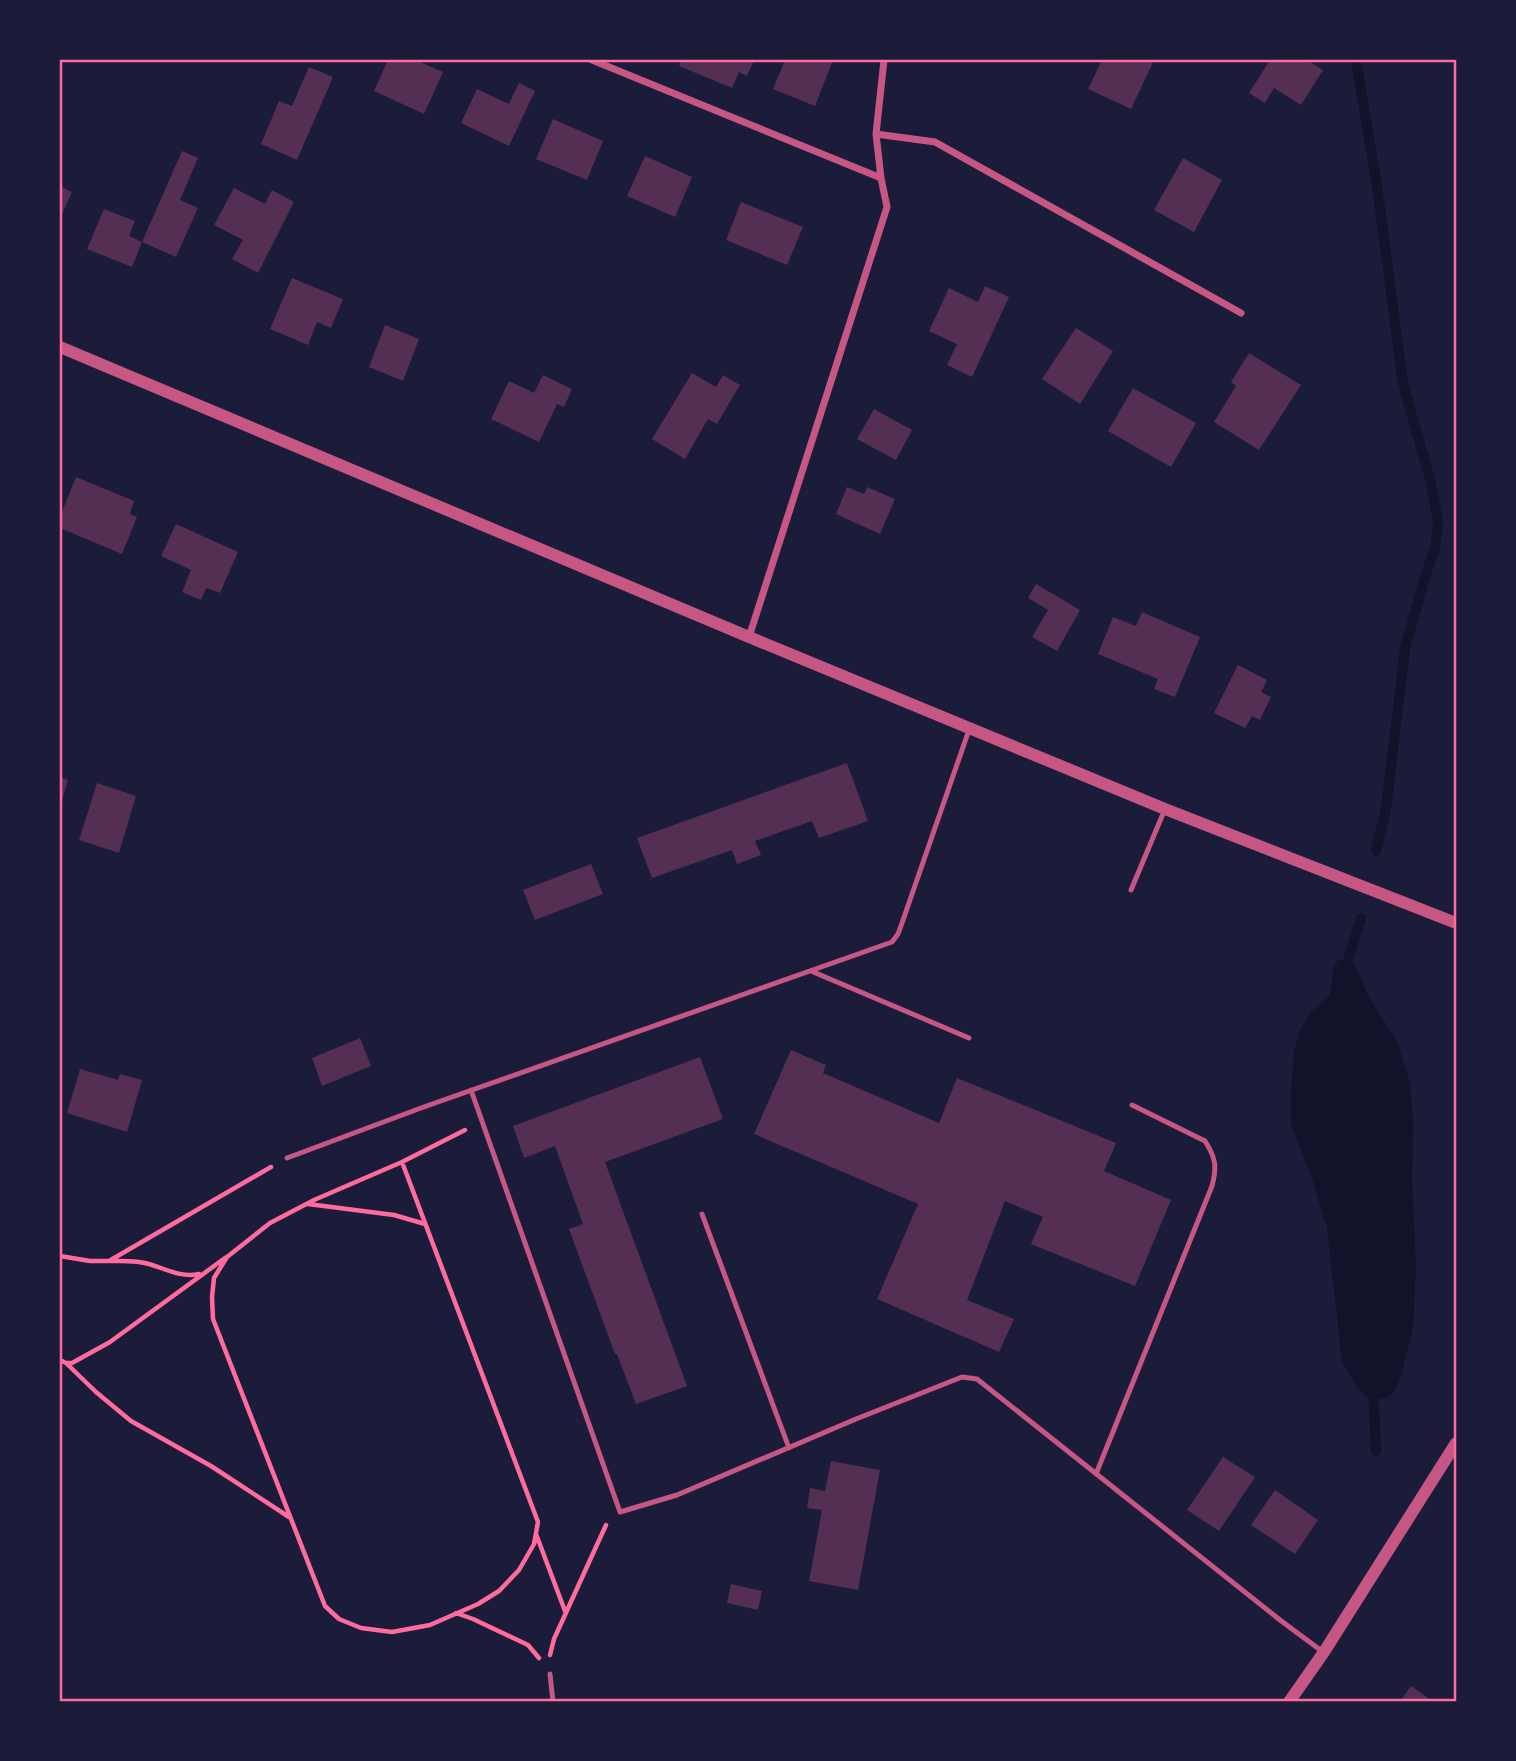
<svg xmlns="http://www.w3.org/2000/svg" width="1516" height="1761" font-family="Literata,serif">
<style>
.water{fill:#12122b}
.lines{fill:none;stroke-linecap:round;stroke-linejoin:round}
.stream{stroke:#12122b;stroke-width:10}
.building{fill:#542f53}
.path{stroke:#ff6b9d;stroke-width:4.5}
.service{stroke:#c65784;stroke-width:5}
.minor{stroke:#c65784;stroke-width:7}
.tertiary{stroke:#c65784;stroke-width:12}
.neatline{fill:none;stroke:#ff6b9d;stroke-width:2.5}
</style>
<rect width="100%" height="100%" fill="#1b1b3a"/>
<!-- water -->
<path class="water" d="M1339,960H1348L1355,964L1368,996L1398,1043L1410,1084L1413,1120L1412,1182L1416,1264L1413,1328L1401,1377L1394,1392L1387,1398L1374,1400L1366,1396L1356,1386L1342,1361L1327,1228L1313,1181L1291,1123V1094L1294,1051L1299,1032L1309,1014L1330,994L1334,964Z"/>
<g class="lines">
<!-- stream -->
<path class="stream" d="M1356,60L1378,193L1403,384L1431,483L1438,522L1435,548L1427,571L1405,648L1386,809L1376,851
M1349,973L1348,960L1361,918
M1373,1388L1376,1451"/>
</g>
<!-- building -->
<path class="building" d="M388,60H415L443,72L424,114L374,91Z
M682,60H754L747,76L739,72L732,88L679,66Z
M785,60H833L815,106L773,89Z
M1102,60H1154L1131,109L1088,89Z
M1270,60H1307L1323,70L1301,105L1274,88L1265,103L1249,93Z
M309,67L333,77L297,160L261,144L279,101L292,106Z
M519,83L535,91L509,146L461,123L477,89L509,104Z
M553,119L603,141L587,180L536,159Z
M182,151L198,158L180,200L198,208L176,257L142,242L132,267L87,249L104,209L135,221L129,236L142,242Z
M645,156L692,177L675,217L627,196Z
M1183,158L1222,180L1194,232L1154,210Z
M60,186L72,192L62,214L60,213Z
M234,188L265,204L272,190L294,202L258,273L232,259L243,240L214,225Z
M741,202L803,227L787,265L726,240Z
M292,278L343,299L331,328L317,322L308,345L270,329Z
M985,286L1009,297L972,377L947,365L957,344L929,331L949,288L978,302Z
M385,325L419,339L403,381L369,367Z
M1076,328L1113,351L1080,404L1042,379Z
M1249,353L1301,385L1259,450L1214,422L1236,386L1231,382Z
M692,373L716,387L723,375L740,385L717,424L708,419L685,459L652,439Z
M543,375L572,389L564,407L557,404L539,442L491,419L509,381L534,393Z
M1133,388L1196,423L1171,467L1108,431Z
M874,409L912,430L896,460L857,439Z
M76,477L134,501L130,514L137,517L122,554L60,528V517Z
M847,487L864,494L867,487L895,499L880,534L836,514Z
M176,524L238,552L220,593L206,588L201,600L182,592L191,570L161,556Z
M1036,584L1080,610L1057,651L1032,637L1048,610L1028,598Z
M1142,612L1200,637L1175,697L1154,689L1158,679L1098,654L1113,617L1136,626Z
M1238,665L1267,680L1261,692L1271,697L1260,720L1252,716L1245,728L1214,713Z
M847,763L868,821L819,838L812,821L755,841L761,855L737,864L732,850L652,878L637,838Z
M60,777L68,780L60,808Z
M97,783L136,796L119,853L79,840Z
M591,864L603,894L535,920L523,890Z
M360,1038L371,1066L322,1086L312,1058Z
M791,1050L826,1065L823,1073L939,1123L957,1078L1116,1143L1104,1171L1171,1200L1135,1286L1031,1244L1043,1217L1005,1201L967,1300L1014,1319L999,1352L877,1299L918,1204L754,1134Z
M700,1057L723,1119L605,1162L687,1386L636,1404L617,1354H615L569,1229L583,1224L555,1146L524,1158L513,1126Z
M80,1069L118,1080L120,1074L142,1080L127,1132L67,1113Z
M1223,1457L1255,1477L1219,1531L1187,1510Z
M831,1461L880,1470L858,1590L809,1581L822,1510L807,1508L810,1488L825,1491Z
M1275,1490L1318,1520L1295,1554L1251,1525Z
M731,1584L762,1591L758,1610L727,1603Z
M1411,1686L1434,1702H1400Z"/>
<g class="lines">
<!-- path -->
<path class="path" d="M402,1162L538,1522L534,1544L519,1570L499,1591L478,1604L430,1625L392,1632L361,1628L339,1619L325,1606L213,1319L212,1297L214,1278L227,1257L270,1223L314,1200L402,1162L465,1130
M308,1204L394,1215L425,1224
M60,1256L90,1261H109L271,1167
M109,1261C122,1261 137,1260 149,1264C166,1269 181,1278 199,1274
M60,1360L66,1363H72L110,1342L225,1258
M66,1363L96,1392L131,1421L211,1466L289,1517
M536,1534L565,1611
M456,1613L473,1619L528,1645L539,1658
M550,1655L554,1639L606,1525"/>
<!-- service -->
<path class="service" d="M1131,890L1165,809
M811,971L969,1038
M471,1090L620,1512L677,1495L856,1419L962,1377L977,1379L1280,1620L1323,1652
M287,1158L421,1108L892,942L898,934L902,923L970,727
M702,1214L789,1448
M1096,1474L1212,1186C1217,1167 1216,1158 1205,1141L1132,1105
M550,1674L553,1702"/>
<!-- minor -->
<path class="minor" d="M592,60L881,178
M876,134L935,142L1241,313
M749,637L887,207L881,178L876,134L884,60"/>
<!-- tertiary -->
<path class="tertiary" d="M60,347L749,637L1165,809L1456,923
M1289,1702L1324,1652L1456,1443"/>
</g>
<!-- border -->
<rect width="1516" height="1761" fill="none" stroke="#1b1b3a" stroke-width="122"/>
<rect x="61" y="61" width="1394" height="1639" class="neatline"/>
</svg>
